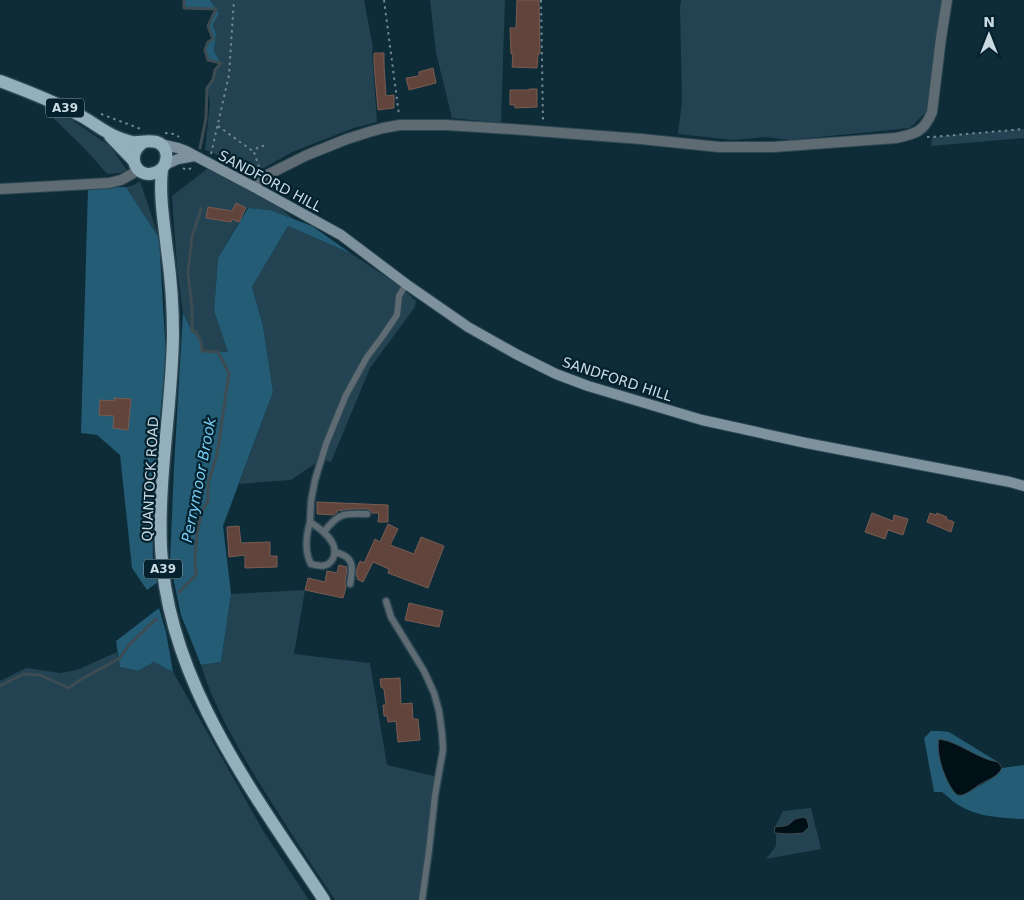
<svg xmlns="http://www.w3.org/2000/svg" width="1024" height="900" font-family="'DejaVu Sans',sans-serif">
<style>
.green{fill:#234352}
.forest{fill:#235c74}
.water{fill:#010f16;stroke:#3d4c53}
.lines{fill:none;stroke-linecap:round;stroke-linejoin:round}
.stream{stroke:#3d4c53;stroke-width:3}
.building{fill:#61453c;stroke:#795c52}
.lane-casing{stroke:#2c4753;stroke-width:9}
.street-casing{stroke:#2c4753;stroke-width:12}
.secondary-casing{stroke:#2c4753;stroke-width:12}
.primary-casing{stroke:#2c4753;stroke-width:15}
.path{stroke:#708690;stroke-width:2;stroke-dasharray:2.5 4;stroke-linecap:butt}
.lane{stroke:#5e6b72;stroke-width:6}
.street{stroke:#5e6b72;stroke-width:10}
.secondary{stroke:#7d929c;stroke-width:10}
.primary{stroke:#94afbc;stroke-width:12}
.labels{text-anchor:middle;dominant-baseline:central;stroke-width:4.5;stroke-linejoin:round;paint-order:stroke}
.shield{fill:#04212d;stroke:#8fa2ac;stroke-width:1}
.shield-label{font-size:12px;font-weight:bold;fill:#cadae2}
.street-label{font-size:14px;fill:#cadae2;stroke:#04212d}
.water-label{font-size:15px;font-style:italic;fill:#75cbf2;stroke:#04212d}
</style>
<rect width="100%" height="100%" fill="#0e2b38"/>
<!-- green -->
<path class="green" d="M210,0H364L373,48L372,53L377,122L354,128L292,152L264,168L255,170L243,171L212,152L205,150L210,103L207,88L213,80L215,70L221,63L214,51L216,34L213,25L219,13Z
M430,0H505L501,123L452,118L436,53Z
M681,0H942L926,112L910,128L790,140L766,137L733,140L678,134L682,101L680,8Z
M45,110L72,120L110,146L127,170L120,173L107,174L87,151Z
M1024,129V138L931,146L932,137Z
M207,169L270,200L294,219L270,210L246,208L236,203L232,211L208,207L206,218L231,222L232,219L239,222L218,258L214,311L228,352L202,351L201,341L192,331L183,313L177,267L172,196Z
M140,181L159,238L126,187L134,185Z
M288,226L352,254L397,284L416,301L415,307L370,368L331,462L322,459L291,480L239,484L273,392L263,326L252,287Z
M305,590L294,654L370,663L387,765L438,777L424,900H335C308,860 282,819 256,778C235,742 213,705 201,665L221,662L231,594Z
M117,652L120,667L138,671L154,662L173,672L264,832L309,900H0V681L26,668L60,673L77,670Z
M811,808L821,849L766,859L776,846V834H789L803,833V817L795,819L788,825L784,827H775L774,829L783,811Z"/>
<!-- forest -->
<path class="forest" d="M184,0H210L219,13L213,25L216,34L214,51L221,63L208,60L205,50L208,42L213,39L208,26L215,9L184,8Z
M126,187L159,238L166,356L152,499L153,561L158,582L147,590L132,568L120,455L97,435L81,433L88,188Z
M248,208L270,210L312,226L352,254L288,226L252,287L263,326L273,392L223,526L231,594L221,662L201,665L181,615L170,563L174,466L183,313L192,331L201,341L202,351L228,352L214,311L218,258Z
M159,608L166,632L173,672L154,662L138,671L120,667L116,641Z
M931,731H940L949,732L998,762L986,759L953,743L938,741L940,759L949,784L966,794C977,785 995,781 1002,768L1024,765V819C1001,818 974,817 954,802C950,799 946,795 942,792H934L924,738Z"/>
<!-- water -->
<path class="water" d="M939,739C960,742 977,759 998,762L1002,768C997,778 988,779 979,785C974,788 970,792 965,794C962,796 960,795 957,795C946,785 935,753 939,739Z
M803,817L807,819L809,827L803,833L789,834L774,833L775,827L784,826L788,825L795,819Z"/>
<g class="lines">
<!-- stream -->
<path class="stream" d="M184,0V8L216,9L208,26L213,39L208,42L205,50L208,60L221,63L215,70L213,80L207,88L206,118L200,148
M179,592L196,575L195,558L197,534L201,513L208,501V483L217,455L229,373L218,352L202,351L201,341L196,332L192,331V308L188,273L192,237L201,209
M0,686L24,674L40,675L69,688L80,680L120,658L129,645L156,619"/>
</g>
<!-- building -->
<path class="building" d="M517,0H539L540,54H538L537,68L512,67L513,54H511L510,28H516Z
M374,53H384V66L386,96L394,95V108L378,110L374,64Z
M433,68L436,83L409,90L406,78L419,76V72Z
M529,89H537V107L515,108V105H510V90H529Z
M236,203L246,208L239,222L232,219L231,222L206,218L208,207L232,211Z
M114,398L131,399L128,430L113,428L114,416L99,415L100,400L115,401Z
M317,502L388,505V522H378L379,513H372L370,510L367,509H352L336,511L337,513L334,515L317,514Z
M872,513L893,521L894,515L908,519L903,535L888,530L885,539L865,532Z
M930,513L936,515L937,513L947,517L946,519L954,522L951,532L927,522Z
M388,524L398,529L390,545L414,554L421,537L444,546L428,588L388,573L389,569L373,562L363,582L357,579L358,577L356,576L357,568L360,561L364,563L375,539L380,542Z
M239,526L241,543L270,542V556H277V567L245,568V555L229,557L227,527Z
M339,565L347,567V568L345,583L346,587L343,598L305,590L308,578L325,582L327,571L337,573Z
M409,603L443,611L439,627L405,620Z
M400,678L401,704L412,703L413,719H418L420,740L398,742L396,721L388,722L387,716H384L383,705H386L384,689L381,687L380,679Z"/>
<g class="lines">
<defs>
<path id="lane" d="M310,522C306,536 304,551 311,564C322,567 330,567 334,556C335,551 335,548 333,544C328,534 319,528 310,522L311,501L315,480L326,444L346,395L367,357L382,337L397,315L399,296L406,284
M324,532C338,513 344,513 367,514
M335,552C355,557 353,567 350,584
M386,601L391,617L424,671L434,693L439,711L442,733L443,750L435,795L429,850L422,900"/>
<path id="street" d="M254,187L263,177L307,155L347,139L369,132L383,128L400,125H446L511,129L641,139L719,147H773L896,138C915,134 924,132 932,112L941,38L947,0
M0,189L109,183L121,180L139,170"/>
<path id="secondary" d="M160,144L178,148L186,151L254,187L341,235L406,284L468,327L516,354L556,374L588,386L702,420L806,443L1010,482L1024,486
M165,165L178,159L195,156"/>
<path id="primary" d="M0,81C27,91 55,102 81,116C94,123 104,132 117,137C122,139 127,141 132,142C140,143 151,139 159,143C171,150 168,170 154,173C135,179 125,153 144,142
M110,136L134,161
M162,169C159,195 164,223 167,250C171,278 173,306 173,335C172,406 158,477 161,548C167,681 254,793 324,900"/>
</defs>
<!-- lane casing -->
<use href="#lane" class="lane-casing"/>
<!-- street casing -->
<use href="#street" class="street-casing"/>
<!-- secondary casing -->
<use href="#secondary" class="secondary-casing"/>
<!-- primary casing -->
<use href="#primary" class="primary-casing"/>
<!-- path -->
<path class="path" d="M384,0L399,115
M541,0L543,122
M101,114L141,129
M218,126L254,152
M165,133L175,134L179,137
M927,137H932L1024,129
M211,154L229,75L234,0
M259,167L254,152L258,147L267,145
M183,168L186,170L195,167"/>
<!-- lane -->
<use href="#lane" class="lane"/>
<!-- street -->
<use href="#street" class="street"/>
<!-- secondary -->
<use href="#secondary" class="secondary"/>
<!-- primary -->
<use href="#primary" class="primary"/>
</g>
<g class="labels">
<!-- shield labels -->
<g class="shield">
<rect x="46" y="98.5" width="38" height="19" rx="4"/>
<rect x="144" y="559.5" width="38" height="19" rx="4"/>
</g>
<g class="shield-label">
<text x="65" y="108">A39</text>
<text x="163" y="569">A39</text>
</g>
<!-- street labels -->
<g class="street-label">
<text transform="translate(270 181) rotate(28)">SANDFORD HILL</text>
<text transform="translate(617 379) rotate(18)">SANDFORD HILL</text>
<text transform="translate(150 479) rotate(-87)">QUANTOCK ROAD</text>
</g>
<!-- water labels -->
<g class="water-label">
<text transform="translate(199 480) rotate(-79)">Perrymoor Brook</text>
</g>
</g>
<!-- north arrow -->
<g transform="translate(989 35)" stroke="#04212d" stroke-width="4" paint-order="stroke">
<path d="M0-4L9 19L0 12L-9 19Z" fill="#cadae2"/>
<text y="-8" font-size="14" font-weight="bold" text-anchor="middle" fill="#cadae2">N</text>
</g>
</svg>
